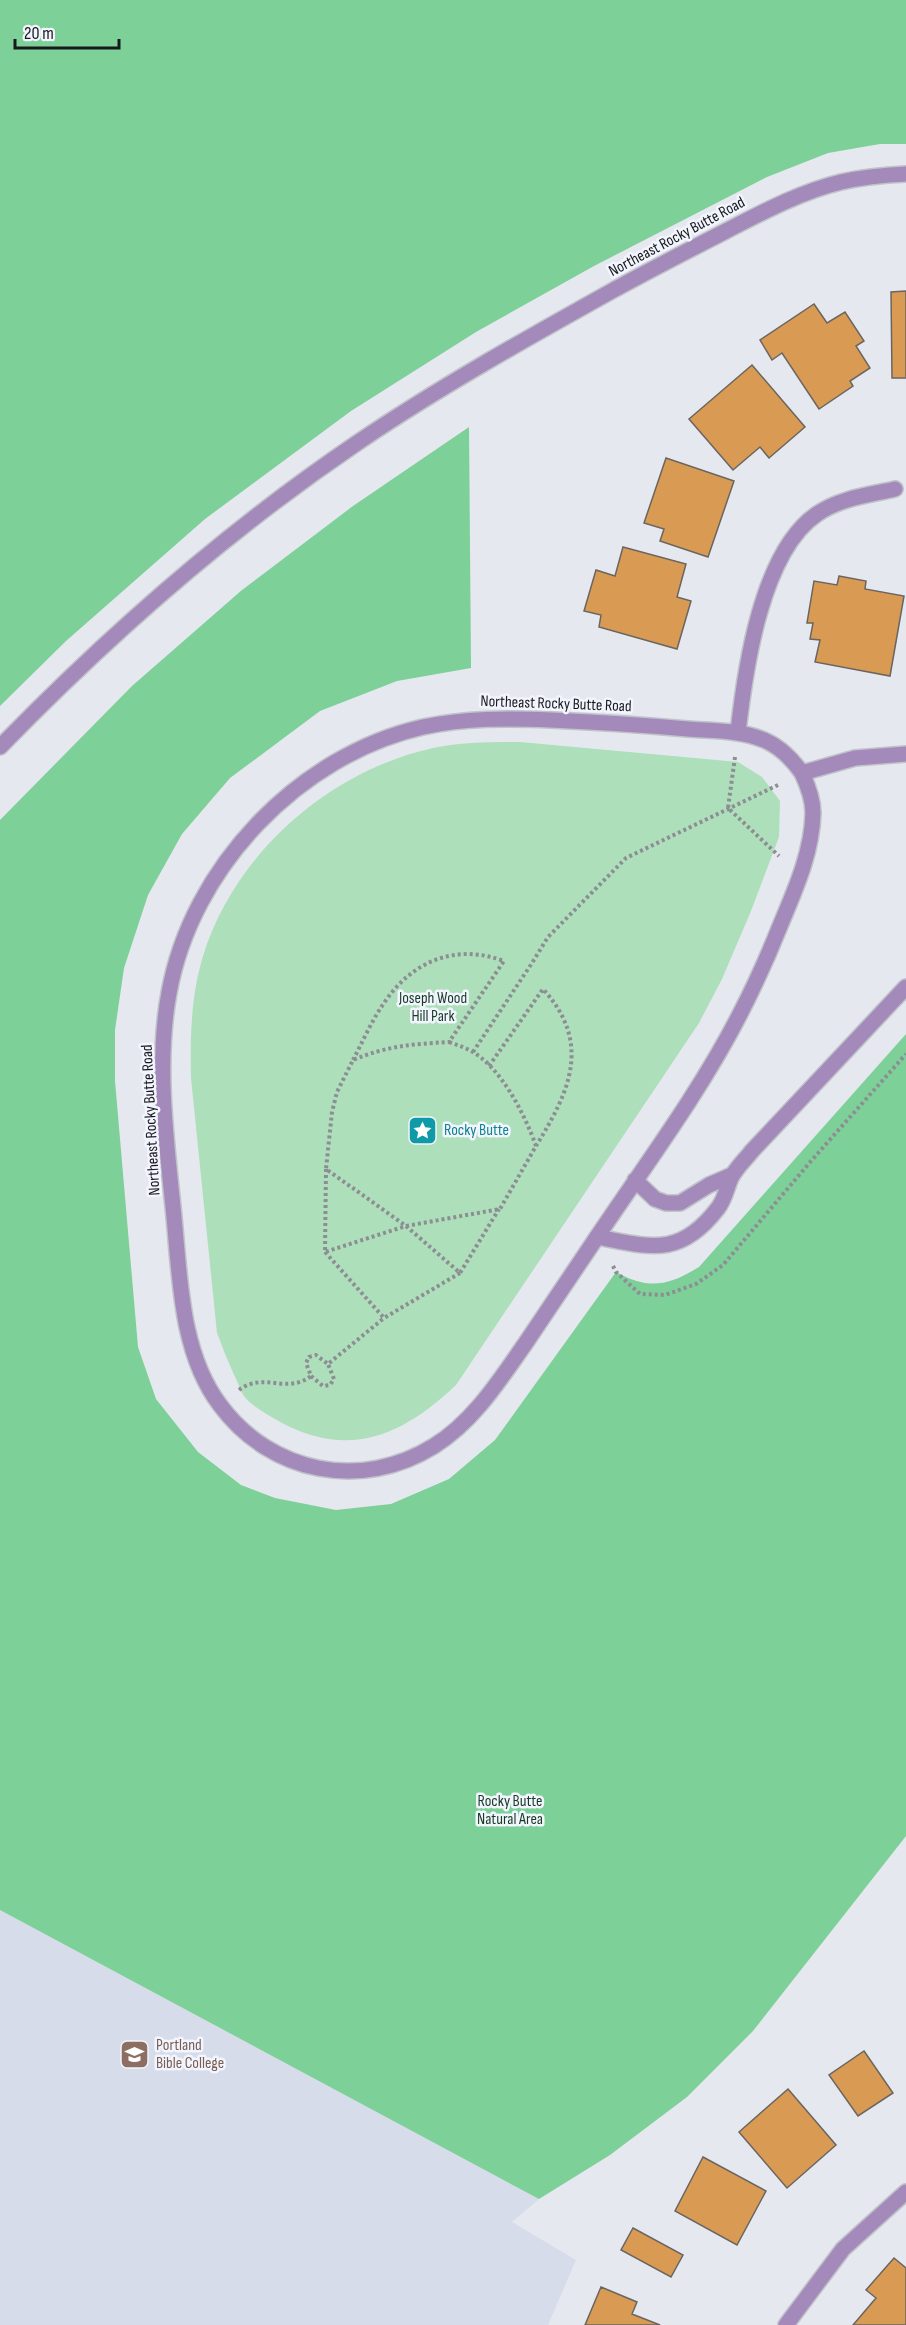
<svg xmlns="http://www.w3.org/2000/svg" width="906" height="2325" font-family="'Sofia Sans Condensed',sans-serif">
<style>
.built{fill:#d6dcea}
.green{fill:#addfbb}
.forest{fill:#7dd098}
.building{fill:#d99b54;stroke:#6a6560;stroke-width:1.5}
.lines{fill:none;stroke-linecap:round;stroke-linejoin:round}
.minor-casing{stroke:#c0c3c9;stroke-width:18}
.tertiary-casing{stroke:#c0c3c9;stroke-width:18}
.path{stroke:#8c8e93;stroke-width:4;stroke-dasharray:3 3;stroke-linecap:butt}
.minor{stroke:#a489bb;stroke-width:15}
.tertiary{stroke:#a489bb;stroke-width:15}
.labels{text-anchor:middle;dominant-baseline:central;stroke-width:5;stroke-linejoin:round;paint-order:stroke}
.street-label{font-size:16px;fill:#18191c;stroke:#f2f5fd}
.park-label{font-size:16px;fill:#173b24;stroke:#f2f5fd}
.culture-label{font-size:16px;fill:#0d838f;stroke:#f2f5fd;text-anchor:start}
.education-label{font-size:16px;fill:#785e54;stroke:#f2f5fd;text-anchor:start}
</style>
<rect width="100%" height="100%" fill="#e5e8ef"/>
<!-- built -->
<path class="built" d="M0,1910L539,2199L512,2222L576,2260L548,2325H0Z"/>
<!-- green -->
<path class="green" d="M520,742L738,762L762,777L780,801L779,837L751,911L722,979L699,1023L456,1385C403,1435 351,1459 282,1423C270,1416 252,1407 244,1396C241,1392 239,1385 236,1379C229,1364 223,1349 217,1333L191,1078C190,1037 191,996 203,956C235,853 329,771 433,748C462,742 491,742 520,742Z"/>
<!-- forest -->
<path class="forest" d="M0,0H906V144H880L828,153L767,177L594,266L476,332L351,411L205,519L66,641L0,706Z
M469,427L471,668L397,681L320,711L230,778L182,834L148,895L124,968L115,1030V1081L138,1347L156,1399L198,1452L241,1485L275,1498L336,1510L391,1504L449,1479L495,1440L616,1272C649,1290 668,1286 699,1267L906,1034V1836L753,2031L687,2097L610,2155L539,2199L0,1910V820L132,686L242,590L353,506Z"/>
<!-- building -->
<path class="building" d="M906,291V378H892L891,292Z
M814,304L827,323L845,312L864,341L856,346L870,368L850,381L853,386L819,409L782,353L772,360L760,340Z
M752,365L805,427L769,458L760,447L733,470L689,419Z
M666,458L734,481L708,557L660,541L664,529L644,523Z
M623,547L686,564L677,597L691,601L677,649L599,627L601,615L584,611L596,570L615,576Z
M839,576L866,581L865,589L904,596L890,676L815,662L820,640L810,639L813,623H807L814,581L837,585Z
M864,2051L893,2093L858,2116L829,2075Z
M788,2089L836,2145L787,2188L739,2132Z
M703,2157L766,2191L737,2245L675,2211Z
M633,2228L683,2255L671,2277L621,2250Z
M894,2258L906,2268V2325H853L876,2298L866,2290Z
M601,2287L637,2302L632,2314L660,2325H585Z"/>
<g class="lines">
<defs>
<path id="minor" d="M738,732C745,670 761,552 817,514C840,498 869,495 895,489
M597,1237C573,1273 549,1308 525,1344C499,1381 473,1422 434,1446C362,1491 271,1474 220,1405C179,1351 180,1272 173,1207C166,1138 156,1062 169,993C191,868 299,755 423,727C465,718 507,718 551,720C597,722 642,725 688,729C713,731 740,730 764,740C781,747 792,759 802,773
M786,2325L843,2249L906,2192"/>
<path id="tertiary" d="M0,747C109,635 227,531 357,443C438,388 524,340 610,292C648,271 687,251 726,231C763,212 800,192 841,182C863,177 884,175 906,174
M906,754L855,758L802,773C808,786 813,799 813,813C812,853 795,890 780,926C768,956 755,985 740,1014C700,1092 646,1164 597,1237C650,1247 680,1258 718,1208C725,1199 727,1187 731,1178C736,1168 745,1160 751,1152L906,987
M635,1180L655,1199L666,1203H680L709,1185L732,1175"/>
</defs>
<!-- minor casing -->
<use href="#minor" class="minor-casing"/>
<!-- tertiary casing -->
<use href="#tertiary" class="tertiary-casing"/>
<!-- path -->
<path class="path" d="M735,757L728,808L779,856
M449,1042C457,1045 464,1047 471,1051C501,1067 525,1115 536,1146L500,1209L406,1226L326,1169L332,1112L337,1092L353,1060C387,1046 412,1044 449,1042Z
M473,1052L532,963L548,937L626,858L780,784
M353,1060C363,1041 372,1020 384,1003C412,961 456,943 504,961L449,1042
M489,1066L543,989C592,1043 570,1091 536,1146
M326,1169L325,1252L406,1226L460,1273L499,1209
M325,1252L384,1318L460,1273
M613,1266L616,1272L640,1294L665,1295L696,1284L723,1265L811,1161L906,1054
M311,1376L323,1386L330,1385L334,1379L328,1364
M239,1390C265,1371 285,1395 311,1376L306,1363L309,1357L316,1355L328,1364L384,1318"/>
<!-- minor -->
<use href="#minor" class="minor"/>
<!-- tertiary -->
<use href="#tertiary" class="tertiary"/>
</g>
<!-- icons -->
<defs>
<symbol id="sight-square" viewBox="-11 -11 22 22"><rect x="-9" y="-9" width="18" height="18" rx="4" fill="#0f9aa8" stroke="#f2f5fd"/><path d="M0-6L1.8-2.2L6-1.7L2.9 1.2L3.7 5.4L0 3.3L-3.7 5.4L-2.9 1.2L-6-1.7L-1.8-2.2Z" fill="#fff"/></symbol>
<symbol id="university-square" viewBox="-11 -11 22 22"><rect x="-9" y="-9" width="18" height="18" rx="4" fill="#8d6e63" stroke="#f2f5fd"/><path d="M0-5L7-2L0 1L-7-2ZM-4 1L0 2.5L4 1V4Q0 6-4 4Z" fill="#fff"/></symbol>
</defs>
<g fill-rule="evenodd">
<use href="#sight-square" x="406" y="1114" width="33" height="33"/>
<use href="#university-square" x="118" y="2038" width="33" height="33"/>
</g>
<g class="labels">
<!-- street labels -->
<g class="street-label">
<text transform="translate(677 237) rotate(-28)">Northeast Rocky Butte Road</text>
<text transform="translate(556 704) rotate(2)">Northeast Rocky Butte Road</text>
<text transform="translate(151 1120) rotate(-93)">Northeast Rocky Butte Road</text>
</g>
<!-- park labels -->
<g class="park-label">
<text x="433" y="998">Joseph Wood<tspan x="433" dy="18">Hill Park</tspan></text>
<text x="510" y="1801">Rocky Butte<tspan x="510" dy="18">Natural Area</tspan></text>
</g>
<!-- culture labels -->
<g class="culture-label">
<text x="444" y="1130">Rocky Butte</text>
</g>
<!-- education labels -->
<g class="education-label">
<text x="156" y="2045">Portland<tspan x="156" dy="18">Bible College</tspan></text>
</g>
</g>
<!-- scale -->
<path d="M15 39v9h104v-9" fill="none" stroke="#18191c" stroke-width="3"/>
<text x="24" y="39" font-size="18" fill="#18191c" stroke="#f2f5fd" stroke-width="4.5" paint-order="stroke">20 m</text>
</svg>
